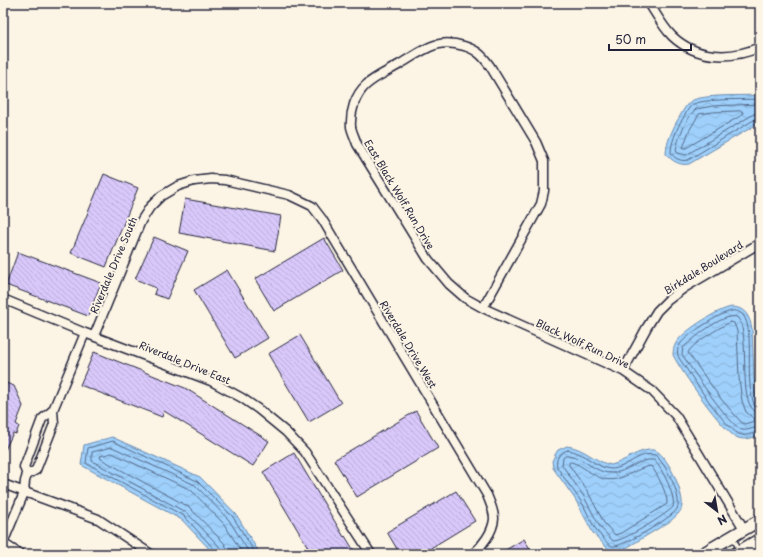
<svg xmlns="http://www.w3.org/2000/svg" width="763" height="557" font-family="'Playpen Sans',sans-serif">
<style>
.water{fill:url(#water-waves);stroke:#6c8aae}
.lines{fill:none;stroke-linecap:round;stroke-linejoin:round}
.shore{stroke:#546888;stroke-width:1}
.building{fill:url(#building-back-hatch);stroke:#22223b}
.service-casing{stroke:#22223b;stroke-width:7}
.minor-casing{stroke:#22223b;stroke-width:11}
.tertiary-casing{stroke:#22223b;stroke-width:14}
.service{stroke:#fcf5e5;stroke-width:4}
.minor{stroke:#fcf5e5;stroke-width:8}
.tertiary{stroke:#fcf5e5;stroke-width:11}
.labels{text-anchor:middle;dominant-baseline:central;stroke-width:4;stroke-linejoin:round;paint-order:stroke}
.street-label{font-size:10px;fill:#22223b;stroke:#fcf5e5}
</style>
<defs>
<pattern id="water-waves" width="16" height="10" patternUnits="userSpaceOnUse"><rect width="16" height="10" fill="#9ed0fb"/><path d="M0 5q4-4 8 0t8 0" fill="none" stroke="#88b2d8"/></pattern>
<pattern id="building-back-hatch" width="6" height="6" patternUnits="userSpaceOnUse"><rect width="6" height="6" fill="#d8c8fa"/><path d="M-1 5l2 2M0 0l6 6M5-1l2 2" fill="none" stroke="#b9acd7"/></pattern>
</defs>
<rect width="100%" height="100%" fill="#fcf5e5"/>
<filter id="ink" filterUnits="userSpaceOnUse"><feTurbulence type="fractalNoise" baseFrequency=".025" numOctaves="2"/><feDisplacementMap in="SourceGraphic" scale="8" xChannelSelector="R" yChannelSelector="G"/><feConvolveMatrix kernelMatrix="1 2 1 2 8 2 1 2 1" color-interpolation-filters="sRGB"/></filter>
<g filter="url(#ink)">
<!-- water -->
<path class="water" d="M760,95V121L754,126L689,164C680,166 672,161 666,154C666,143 672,131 677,121C681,115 685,105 691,101C703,94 744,96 760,95Z
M732,307C745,307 750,317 752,329L754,377L756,398L760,409V435C752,438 744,441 736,437C723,431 680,370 673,355C673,350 674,345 678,340C687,329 718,309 732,307Z
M112,437L200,477L236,514L260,554H214L182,520L81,465L84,445Z
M567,446C585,448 595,462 611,465C625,462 639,448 654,450C667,453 684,493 682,506C681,513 675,517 669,522L628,547L617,551L608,549L593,533L575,499L553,468L552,461L556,453L558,450Z"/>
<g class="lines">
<!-- shore -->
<path class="shore" d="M760,99C746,100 702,98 692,105C687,109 684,118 680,123C676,132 671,143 671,153C674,158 681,162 688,160L757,118H760
M760,104L713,106L696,109C687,117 677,139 676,151L678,153L686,155L754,114L760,113
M741,111L743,112L742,115L686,148H683L689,131L699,114L713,112Z
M730,322L734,323L737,331L739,378L742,401L746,412L755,419L754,421L745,424L741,422L721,399L688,353C692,343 720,328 730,322Z
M760,408L755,406C743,382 756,332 743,315C740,312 736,310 732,311C721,312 683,337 679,346C677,350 677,354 679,358C689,372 727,433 742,435C748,436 754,432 760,432
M760,413C734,411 753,333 737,317C723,313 697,336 686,345L683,348L682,354C689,366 731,427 742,430C748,431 754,427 760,427
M568,450C584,452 598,469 611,469C626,469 639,451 655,455C665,462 683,498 677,509C673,517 620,549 612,546C608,545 606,541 603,538C590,525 588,510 578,497C571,487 563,477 557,467C555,458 560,452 568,450Z
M568,455C584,457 596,474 612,473C626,473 639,458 654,460C662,468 676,496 673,507C666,515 622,542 613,541L600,527L583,495L562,465L563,458Z
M571,462C583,465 592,476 604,479C621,483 635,468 651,466C657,473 668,495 667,504L621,533L615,535L604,523L588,492L569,465V463Z
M217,554L215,550L184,516L86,463L88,448L113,441L197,481L233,517L256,554
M222,554L219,546L187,513L92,461V452L112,447L195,485L229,520L250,554
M228,554L227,548L224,543L189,507L101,459L100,456L112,453L191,490L224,524L243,554"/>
</g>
<!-- building -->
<path class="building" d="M104,174L138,188L106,267L71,253Z
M185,199L281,216L275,251L179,233Z
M154,237L188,251L167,299L154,294L156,288L135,279Z
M324,238L343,270L274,311L255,279Z
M18,252L101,283L88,316L6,285Z
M227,270L268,338L235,358L194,290Z
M300,335L341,403L309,422L268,354Z
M94,352L185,388L269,441L253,466L164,411L162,417L80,385Z
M3,382L14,386L23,406L16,424L19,426L16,434L13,433L3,454Z
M416,411L438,448L357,497L334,460Z
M294,453L344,537L345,536L356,554H312L263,472Z
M456,491L475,521L421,554H400L387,532Z
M524,539L533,554H499Z"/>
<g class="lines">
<defs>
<path id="service" d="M732,537L740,550"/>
<path id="minor" d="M649,3C656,14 663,27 672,36C696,59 731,60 760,47
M3,299L85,333L211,381L242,398L258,409L286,432L305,452L371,554
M483,308L541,204L544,191V161L536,142L490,66C482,55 477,50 464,46C436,37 423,51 400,64C389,71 376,76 366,85C355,95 350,112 351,127C352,132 355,138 357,144L428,259L449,284L465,298L483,308L623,371L652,391L676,416L744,529
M94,336L141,221L150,207L161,196L178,186L194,181L211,179L225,180L289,195L312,206L322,219L487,495C490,503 494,510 494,519C493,532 482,546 473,554
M623,371L647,327L657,311L668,300L684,288L760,243
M27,475L36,470L54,424L53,410
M3,484L98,519L151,554
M20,554L3,543L24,493L25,481L27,475L24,467L42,419L53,410L85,333"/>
<path id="tertiary" d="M702,554L760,520
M735,554L760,539"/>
</defs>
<!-- service casing -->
<use href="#service" class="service-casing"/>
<!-- minor casing -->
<use href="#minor" class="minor-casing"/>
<!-- tertiary casing -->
<use href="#tertiary" class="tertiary-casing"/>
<!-- service -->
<use href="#service" class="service"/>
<!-- minor -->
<use href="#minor" class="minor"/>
<!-- tertiary -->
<use href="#tertiary" class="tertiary"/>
</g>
</g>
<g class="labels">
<!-- street labels -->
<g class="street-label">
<text transform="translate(400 194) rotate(59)">East Black Wolf Run Drive</text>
<text transform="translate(113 265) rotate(-67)">Riverdale Drive South</text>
<text transform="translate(703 267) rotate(-32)">Birkdale Boulevard</text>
<text transform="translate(583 343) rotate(25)">Black Wolf Run Drive</text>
<text transform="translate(409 344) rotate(59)">Riverdale Drive West</text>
<text transform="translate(185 362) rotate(22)">Riverdale Drive East</text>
</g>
</g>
<!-- margin -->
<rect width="763" height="557" fill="none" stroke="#fcf5e5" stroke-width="16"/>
<rect x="8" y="8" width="747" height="541" fill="none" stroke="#22223b" stroke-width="1.5" filter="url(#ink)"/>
<!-- north arrow -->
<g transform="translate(717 511) rotate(149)" stroke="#fcf5e5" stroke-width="3" paint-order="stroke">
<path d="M0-3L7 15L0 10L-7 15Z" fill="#22223b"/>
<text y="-6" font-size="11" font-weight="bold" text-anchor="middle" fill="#22223b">N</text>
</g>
<!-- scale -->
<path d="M609 44v6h82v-6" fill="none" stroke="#22223b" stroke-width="2"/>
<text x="615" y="44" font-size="12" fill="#22223b" stroke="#fcf5e5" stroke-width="3" paint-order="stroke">50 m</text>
</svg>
